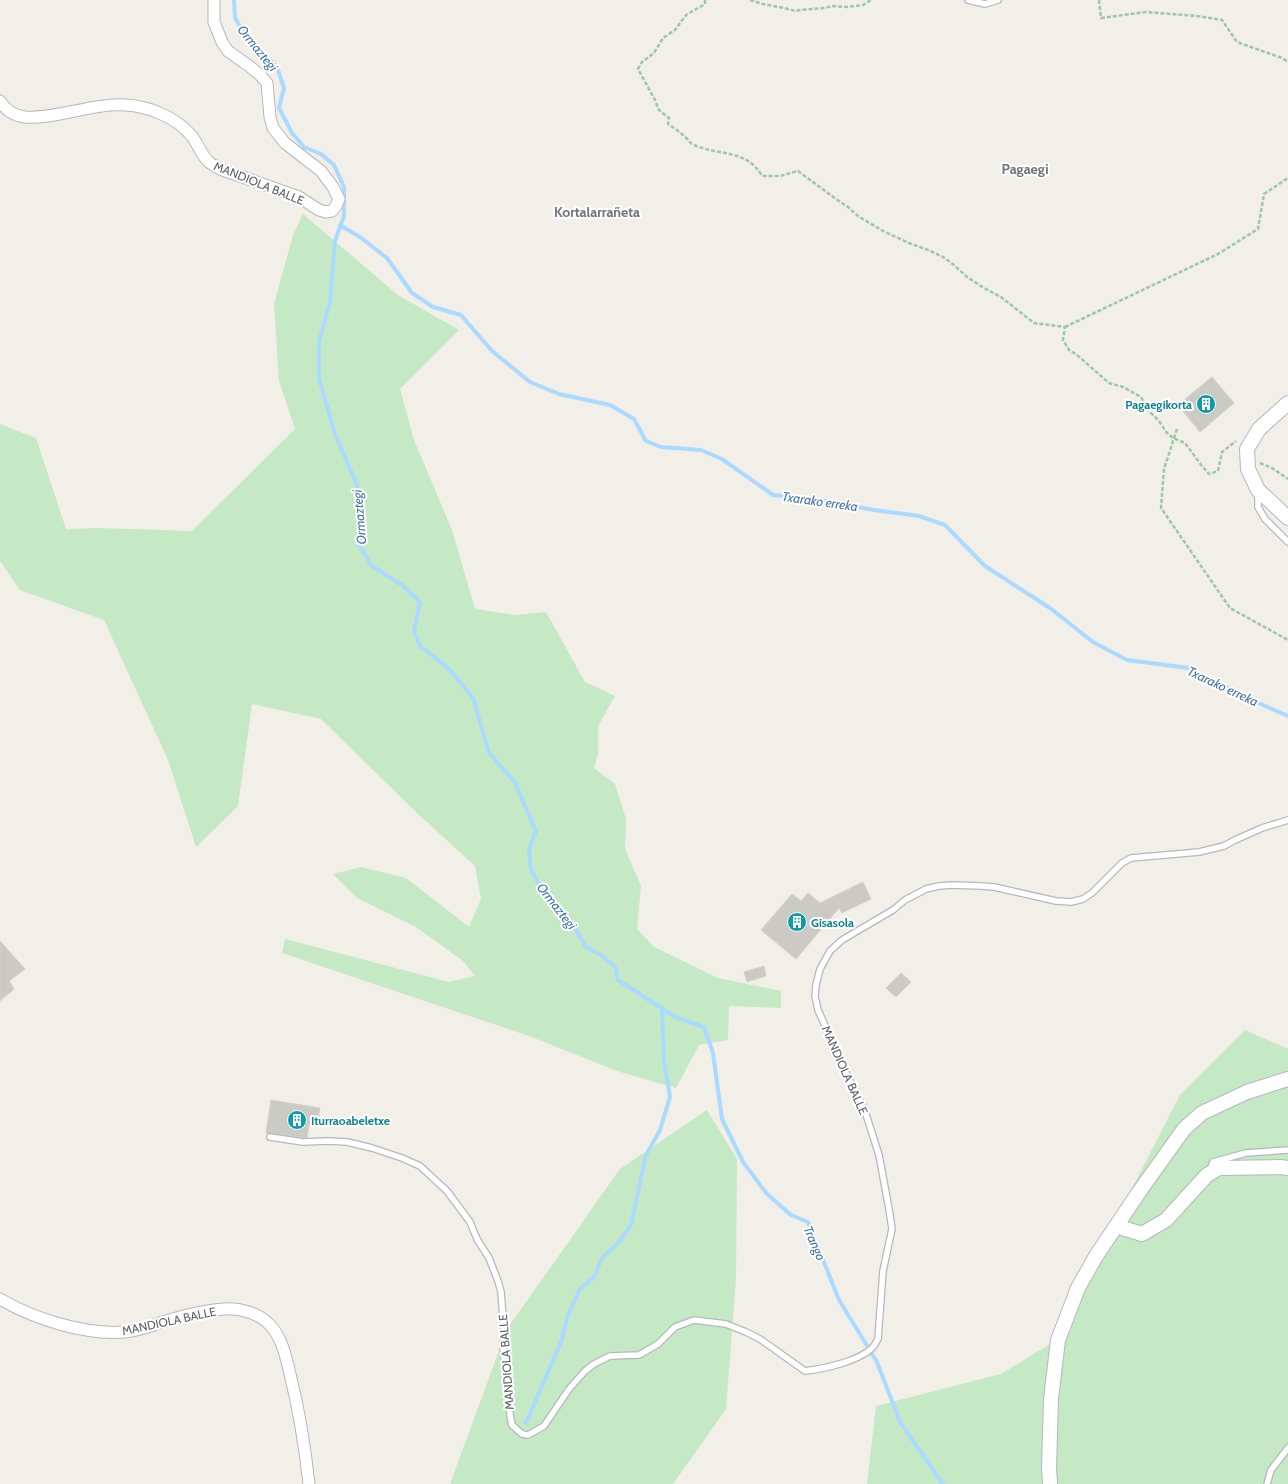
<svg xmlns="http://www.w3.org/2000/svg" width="1288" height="1484" font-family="Cabin,sans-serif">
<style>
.green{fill:#c5e8c5}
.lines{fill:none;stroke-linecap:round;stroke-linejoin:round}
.stream{stroke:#aadaff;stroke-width:4}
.building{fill:#cccac5;stroke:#d6d1c6}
.service-casing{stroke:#b5b8bc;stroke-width:8}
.minor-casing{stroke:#b5b8bc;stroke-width:13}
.tertiary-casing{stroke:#b5b8bc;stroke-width:16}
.path{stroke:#9cc7a9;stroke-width:2.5;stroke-dasharray:4 2;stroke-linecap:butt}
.service{stroke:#fff;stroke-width:5.5}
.minor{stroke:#fff;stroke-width:11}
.tertiary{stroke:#fff;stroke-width:14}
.labels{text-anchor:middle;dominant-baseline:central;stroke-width:4;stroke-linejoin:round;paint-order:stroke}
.street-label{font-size:12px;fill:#5f6368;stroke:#fff}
.culture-label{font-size:12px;font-weight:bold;fill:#0d838f;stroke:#fff;text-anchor:start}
.water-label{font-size:13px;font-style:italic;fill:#4174aa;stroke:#fff}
.quarter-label{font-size:14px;font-weight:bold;fill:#70757a;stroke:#fff}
</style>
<rect width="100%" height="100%" fill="#f1efe8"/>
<!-- green -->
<path class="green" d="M303,214L398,295L459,330L400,389L414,440L452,530L475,609L515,615L546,612L585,682L615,696L598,726V754L594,768L615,784L626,819L625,849L641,886L637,929L654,947L718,978L781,991V1008L729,1006L728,1040L699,1045L676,1088L617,1071L529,1036L282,953L285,939L449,982L475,976L463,961L416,927L357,898L333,874L361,867L406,878L469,927L481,899L475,866L418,814L321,719L252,704L238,806L196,847L168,760L104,620L20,590L0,561V424L36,438L66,529L99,528L192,531L295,429L279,381L274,304L293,235Z
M1245,1030L1288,1049V1484H867L876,1406L1001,1374L1050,1344L1100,1259L1131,1190L1180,1095Z
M707,1110L737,1159L736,1278L726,1409L673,1484H450L507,1329L620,1169Z"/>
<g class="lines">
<!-- stream -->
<path class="stream" d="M234,0L235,18L247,38L277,67L284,88L279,108L292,133L304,147L321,154L334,165L344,187V216L335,241L330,302L319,342V378L335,434L357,485L359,545L372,566L402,585L420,602L414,631L420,646L448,668L473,698L489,753L514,781L536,831L529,849L531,870L545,895L569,919L586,947L601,955L616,968L618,980L675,1017L704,1027L713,1053L722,1119L743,1162L767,1194L791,1215L808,1222L839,1300L877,1362L900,1422L943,1484
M340,225L360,237L387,258L412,293L433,307L461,315L492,351L530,382L559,394L610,405L634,419L646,441L661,447L701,450L722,459L773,495L814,499L874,510L919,516L945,525L985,566L1050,608L1093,642L1127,660L1189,668L1256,702L1288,716
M526,1423L561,1342L568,1315L580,1289L594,1277L602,1258L620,1241L631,1225L646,1155L660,1130L670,1097L664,1062L662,1009"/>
</g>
<!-- building -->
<path class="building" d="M1212,377L1234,403L1200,432L1178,405Z
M863,882L871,899L842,913L839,908L796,959L761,930L792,894L801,901L808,893L820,903Z
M0,941L25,969L9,981L14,989L0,1001Z
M764,966L766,976L747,982L744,972Z
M901,973L911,982L896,997L886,988Z
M271,1100L320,1108L317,1127L309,1125L307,1138L266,1133Z"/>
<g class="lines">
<defs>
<path id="service" d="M968,0L985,4L998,0
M1258,492V507L1265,519L1288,542
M270,1137L303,1142L329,1141L347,1142L372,1148L402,1158L420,1166L447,1191L470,1222L477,1239L489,1258L498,1281L501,1292L504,1331L503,1348L510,1415L512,1425L522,1434L528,1435L544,1426L569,1389L585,1371L594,1364L610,1356L639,1355L658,1344L675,1327L694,1320L726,1324L746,1332L760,1339L805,1371C824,1369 860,1361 873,1347C875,1345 876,1342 878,1339L883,1271L892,1229L889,1209L879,1155L864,1108L847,1075L818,1010L815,996L816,985L820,969L830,951L842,940L893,910L905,900L926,889L939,886L952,885L981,886L994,887L1056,901L1071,902L1083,899L1092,893L1122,863L1131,858L1199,852L1224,846L1235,840L1262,828L1288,820
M1210,1170L1213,1162L1246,1153L1288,1150
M1267,1484L1271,1470L1288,1448"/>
<path id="minor" d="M0,101C5,110 15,116 25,117C57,119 92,103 125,105C149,106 175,117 191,135C198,143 201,156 210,163C213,165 217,167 220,169L299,197L319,210L326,212L332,211L336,206L339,199L333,187L321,171L285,143L273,128L270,117L267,83L260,75L249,66L228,51L222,42L214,22V0
M0,1299C34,1319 85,1335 124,1332C138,1331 150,1326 163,1322C182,1316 204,1310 225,1309C240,1308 258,1313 269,1324C282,1337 286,1357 290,1374C299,1410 305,1447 309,1484"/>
<path id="tertiary" d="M1288,403L1259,429L1247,449L1248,469L1258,490L1288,518
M1116,1226L1142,1234L1166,1220L1207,1175L1219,1168L1281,1167L1288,1168
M1050,1484L1049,1467L1051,1399L1058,1340L1078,1288L1096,1256L1139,1192L1184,1129L1202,1113L1247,1092L1288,1079"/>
</defs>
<!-- service casing -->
<use href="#service" class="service-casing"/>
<!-- minor casing -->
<use href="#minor" class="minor-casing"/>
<!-- tertiary casing -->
<use href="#tertiary" class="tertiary-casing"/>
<!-- path -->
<path class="path" d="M705,0V4L686,15L675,30L663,38L654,53L642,62L638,69L654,98L659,110L669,118L668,124C674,128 680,132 685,137C689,140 690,144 694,145C719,156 747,149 762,176H780L798,171L836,199L848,207L858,216L883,231L909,243L928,250L943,257L954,265L967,277L984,288L1001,297L1034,323L1065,327L1063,340L1069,350L1077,355L1109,383L1123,387L1141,397L1148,410L1159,421L1167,433L1173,438L1185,443L1202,466L1209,474L1218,471L1222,452L1236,441
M750,0L763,4L784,8L795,11L800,10L825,8L832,6L847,7L863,5L871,0
M1099,0L1101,18L1146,12L1197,16L1222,20L1237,42L1282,58L1288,62
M1065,327L1218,254L1258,229L1264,194L1288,178
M1177,429L1164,469L1161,508L1230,608L1288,640
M1260,463L1272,468L1288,479"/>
<!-- service -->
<use href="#service" class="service"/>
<!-- minor -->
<use href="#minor" class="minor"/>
<!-- tertiary -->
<use href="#tertiary" class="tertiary"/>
</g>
<!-- icons -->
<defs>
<symbol id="building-disc" viewBox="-11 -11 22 22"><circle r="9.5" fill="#0f9aa8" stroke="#fff"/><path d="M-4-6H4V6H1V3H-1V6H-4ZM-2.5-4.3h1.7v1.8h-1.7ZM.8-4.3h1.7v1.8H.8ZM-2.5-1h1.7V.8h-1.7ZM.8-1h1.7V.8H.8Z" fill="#fff"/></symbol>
</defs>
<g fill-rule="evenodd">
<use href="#building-disc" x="1195" y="393" width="22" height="22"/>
<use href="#building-disc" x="786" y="911" width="22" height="22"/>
<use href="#building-disc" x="286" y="1109" width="22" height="22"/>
</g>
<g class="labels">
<!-- street labels -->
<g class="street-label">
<text transform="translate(259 183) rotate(22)">MANDIOLA BALLE</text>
<text transform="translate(845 1070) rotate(66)">MANDIOLA BALLE</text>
<text transform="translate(169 1321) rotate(-12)">MANDIOLA BALLE</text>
<text transform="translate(506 1362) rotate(-94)">MANDIOLA BALLE</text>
</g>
<!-- culture labels -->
<g class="culture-label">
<text x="1192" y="404" text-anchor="end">Pagaegikorta</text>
<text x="811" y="922">Gisasola</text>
<text x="311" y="1120">Iturraoabeletxe</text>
</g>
<!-- water labels -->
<g class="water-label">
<text transform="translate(258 48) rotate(51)">Ormaztegi</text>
<text transform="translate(820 501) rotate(8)">Txarako erreka</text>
<text transform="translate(359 517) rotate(-95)">Ormaztegi</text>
<text transform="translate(1223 686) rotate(25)">Txarako erreka</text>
<text transform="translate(557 906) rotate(52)">Ormaztegi</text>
<text transform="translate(815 1243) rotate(66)">Trango</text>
</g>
<!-- quarter labels -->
<g class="quarter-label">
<text x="1025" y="169">Pagaegi</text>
<text x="597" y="212">Kortalarrañeta</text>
</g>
</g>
</svg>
